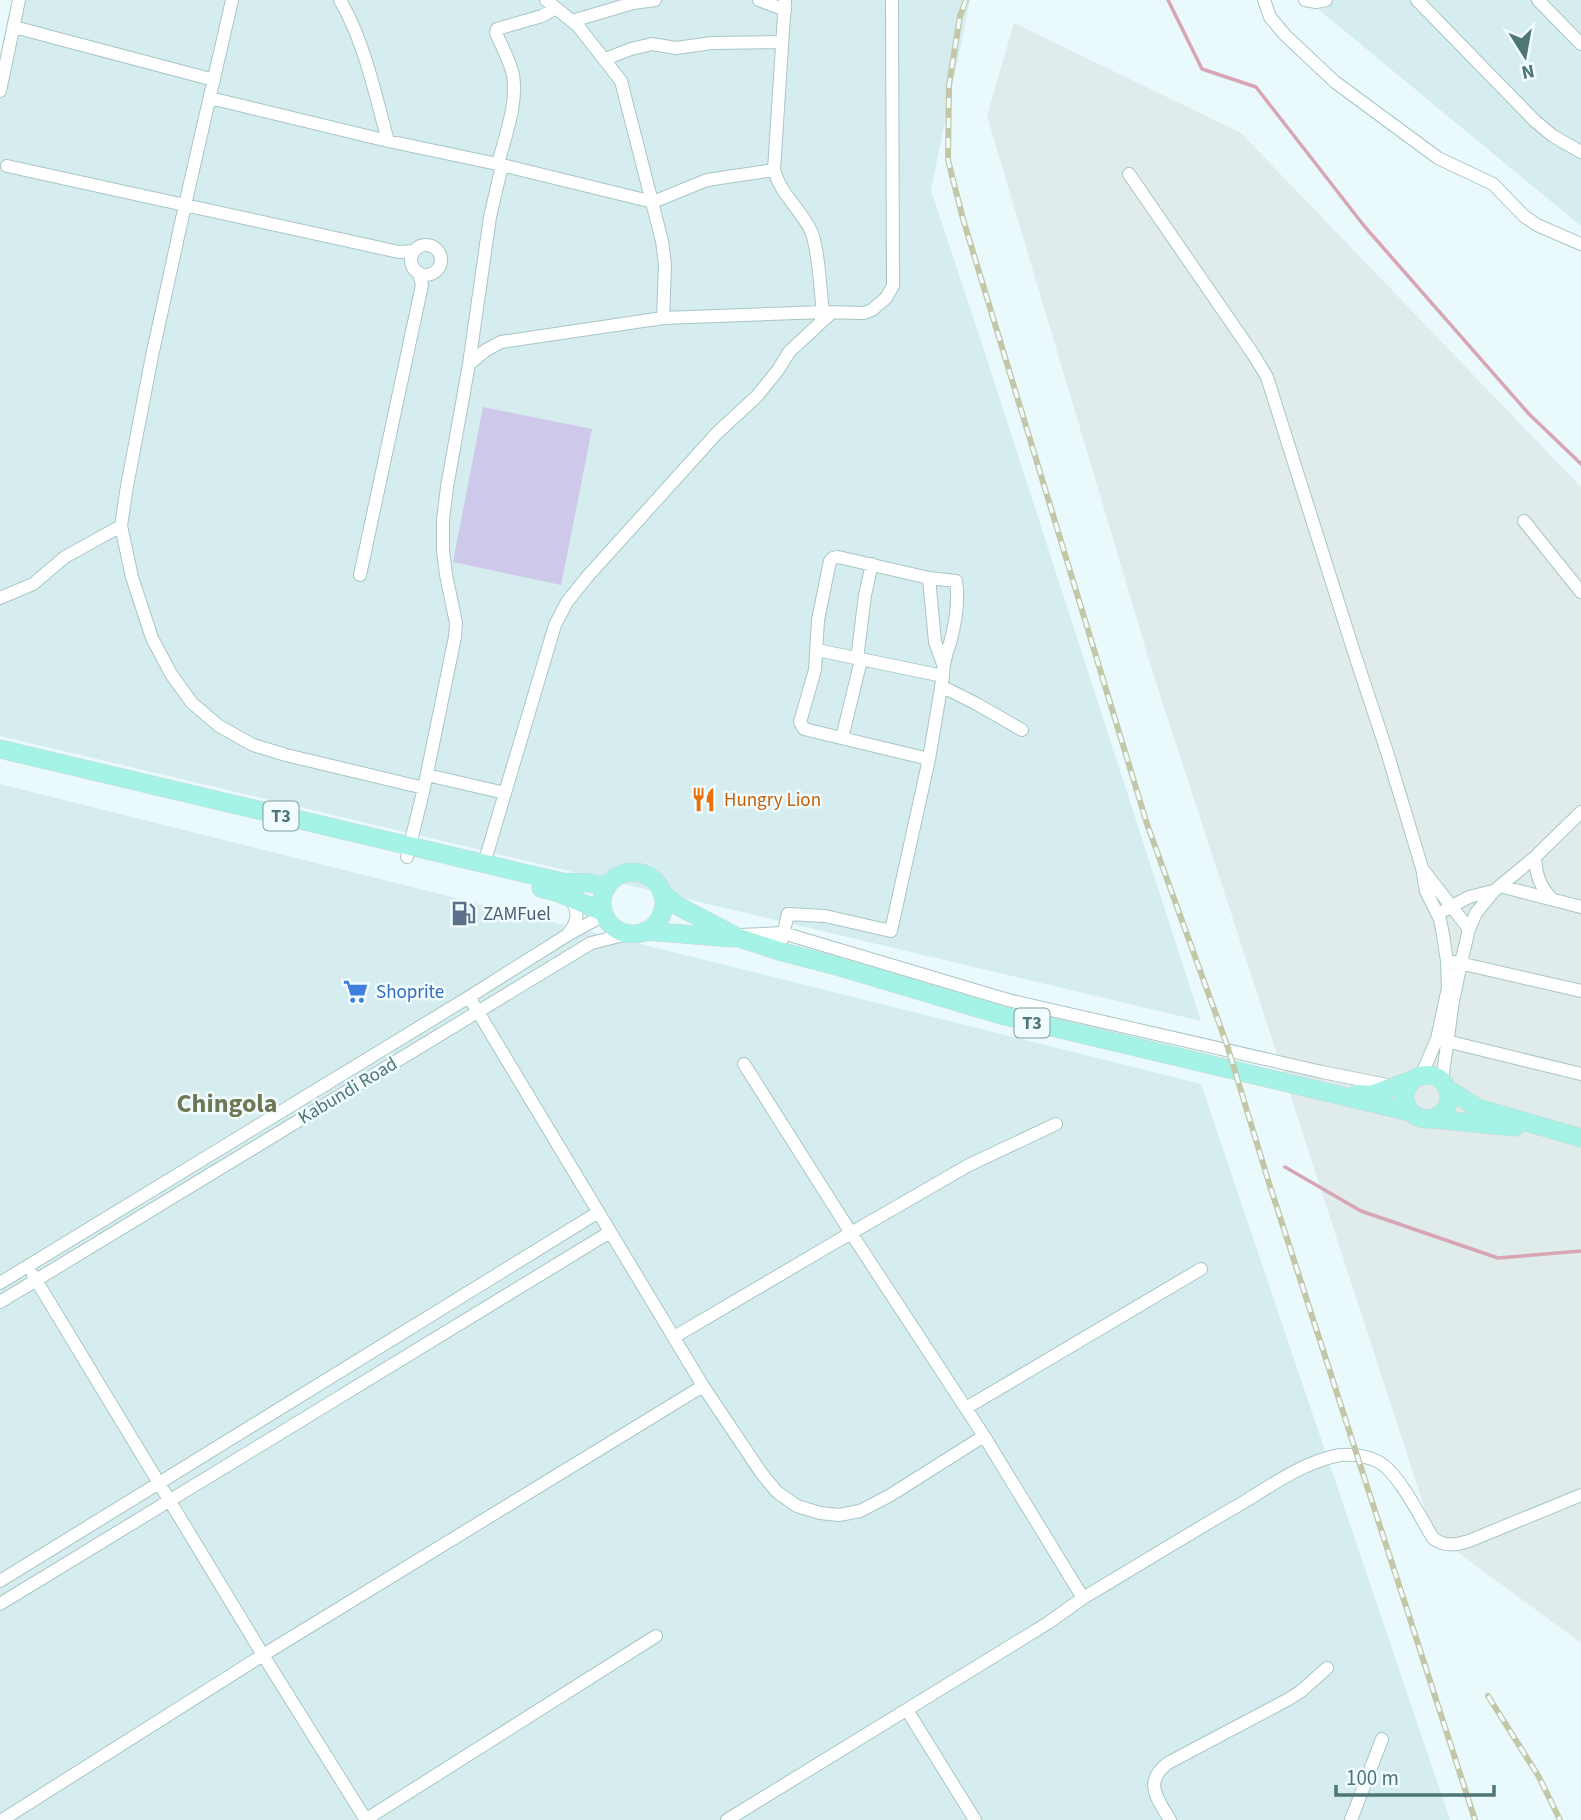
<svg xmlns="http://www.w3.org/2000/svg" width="1581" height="1820" font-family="'Source Sans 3',sans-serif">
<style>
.residential{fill:#d6edf0}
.industrial{fill:#e0ebeb}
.grass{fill:#cec8ea}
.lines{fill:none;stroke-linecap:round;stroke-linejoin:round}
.stream{stroke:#d7a5b3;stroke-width:3.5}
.minor-casing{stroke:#a8c6c6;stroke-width:14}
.highway-casing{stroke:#cad6d5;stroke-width:19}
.minor{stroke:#fff;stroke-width:12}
.highway{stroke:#a4f3e6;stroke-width:18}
.rail-casing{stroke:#c3c7a8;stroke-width:6}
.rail{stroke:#f1fcfe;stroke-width:3.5;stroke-dasharray:10;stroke-linecap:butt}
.labels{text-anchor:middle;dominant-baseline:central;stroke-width:5;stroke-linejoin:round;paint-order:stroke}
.shield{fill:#f1fcfe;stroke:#7f9e9d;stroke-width:2}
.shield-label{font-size:18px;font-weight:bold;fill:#4e7674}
.food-label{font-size:19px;fill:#c56008;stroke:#f1fcfe;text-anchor:start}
.service-label{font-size:19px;fill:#4e5e75;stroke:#f1fcfe;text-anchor:start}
.shop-label{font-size:19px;fill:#366cbe;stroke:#f1fcfe;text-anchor:start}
.street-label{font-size:19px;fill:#4e7674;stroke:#f1fcfe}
.district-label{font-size:26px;font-weight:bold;fill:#6f7754;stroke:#f1fcfe}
</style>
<rect width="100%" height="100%" fill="#eaf9fc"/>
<!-- residential -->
<path class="residential" d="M21,0H970L931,190L982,344L1201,1021L0,736V82Z
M1307,0H1581V226Z
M0,784L1201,1084L1450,1820H0Z"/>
<!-- industrial -->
<path class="industrial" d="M1014,23L1241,133L1581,487V1643L1433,1534L1153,673L987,116Z"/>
<!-- grass -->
<path class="grass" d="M483,407L592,429L561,585L453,562Z"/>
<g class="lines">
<!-- stream -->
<path class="stream" d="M1168,0L1202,69L1256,87L1365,227L1529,414L1581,464
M1285,1167L1361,1211L1498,1258L1581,1251"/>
<defs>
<path id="minor" d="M232,0L185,205L152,356L127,486L121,526L132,577L152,638L171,674L192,703L219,726L253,745L286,755L424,788
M340,0C365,43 375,94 388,141
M546,0L578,26L621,81L662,241L665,265L663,318
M759,0L785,10
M785,0L774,170C781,195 800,208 811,231C819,249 820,291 823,312L821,320
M1264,0L1270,17L1285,35L1335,82L1438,158L1493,184L1524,216L1537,225L1581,244
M1305,0L1316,2L1326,0
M1417,0L1535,121L1553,136L1581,152
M1538,0L1581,44
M572,21L633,3L655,0
M14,27L214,80
M605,59L631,49L652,44L676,48L712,43L782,42
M0,91L19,0
M210,98L388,141L502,165L653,202L707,180L774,170
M498,164C505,136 518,104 513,75C510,61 502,47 496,33L497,29L542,16L556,8
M7,166L399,252L414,251
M1129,174L1253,354L1267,377L1353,649L1387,752L1422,868L1426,891L1440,919L1443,935L1447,961L1448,988L1437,1039L1421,1076
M411 260a15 15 0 1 1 30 0a15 15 0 1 1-30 0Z
M469,364L486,350L501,342L663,318L823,312L864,313L872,310L886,298L893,286L892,0
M1524,521L1581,592
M360,575L422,285L419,273
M929,578L935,642L943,664
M0,598L33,584L65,557L121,526
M817,650L943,676
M857,659L865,595L872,564
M941,686L975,703L1022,730
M842,738L861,660
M427,775L505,793L555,625L567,602L587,577L717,433L757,396L778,370L789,352L831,313
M407,857L424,788L455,637L456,623L446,575L443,550V520L447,487L469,364L490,217L502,165
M1535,857C1536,874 1539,885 1551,898
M484,864L505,793
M1424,871L1469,929
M1500,886L1581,907
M569,897C579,910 579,920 569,933
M1445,910L1469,897L1493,891
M740,935L783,933L1008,1000L1322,1072L1392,1086
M761,945L782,939L788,914L825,916L891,931L929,759L943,676C943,663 946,654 950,643C955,625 959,600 956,581L929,578L838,557L833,558L830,561L818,620L815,670L800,722L804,729L929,759
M1455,962L1581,991
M469,997L703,1386L762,1474L777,1492L797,1506L820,1513L839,1515L860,1511L889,1496L984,1436
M1442,1040L1581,1074
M744,1064L851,1233L969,1165L1056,1124
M1442,1080L1453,1001L1461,963L1469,929L1476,913L1494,891L1535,857L1581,812
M33,1275L263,1655L366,1820
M0,1283L469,997L569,934L604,915
M0,1302L591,943L628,934
M674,1337L851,1233L984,1436L1083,1598L1048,1623L727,1820
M966,1408L1201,1269
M0,1581L597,1213
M1083,1598C1137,1566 1190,1533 1244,1502C1273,1484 1306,1461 1340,1455C1352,1454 1366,1456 1377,1461C1398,1471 1420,1517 1433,1538C1444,1547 1456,1545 1469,1541L1581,1495
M0,1604L610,1232
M907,1710L975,1820
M2,1820L263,1655L703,1386
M365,1820L656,1636
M1170,1820C1157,1798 1143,1782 1168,1763L1287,1700L1300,1692L1327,1668
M1351,1820L1382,1739"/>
<path id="highway" d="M0,749L562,882L590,883L607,887
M602 903a31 31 0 1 1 62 0a31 31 0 1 1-62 0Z
M541,888L559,893L603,912
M662,893L678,906L739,938L779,951L833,965L1001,1015L1410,1112
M645,931L732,938
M1405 1097a22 22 0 1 1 44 0a22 22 0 1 1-44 0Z
M1448,1089L1478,1108L1581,1138
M1357,1094L1371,1095L1412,1080
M1432,1119L1515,1127"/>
</defs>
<!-- minor casing -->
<use href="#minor" class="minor-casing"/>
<!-- highway casing -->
<use href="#highway" class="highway-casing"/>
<!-- minor -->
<use href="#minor" class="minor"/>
<!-- highway -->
<use href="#highway" class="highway"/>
<defs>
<path id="rail" d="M966,0L960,16L949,85L948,160L963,219L1147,824L1227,1045L1269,1183L1475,1820
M1488,1696L1539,1777L1560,1820"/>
</defs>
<!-- rail casing -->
<use href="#rail" class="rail-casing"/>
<!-- rail -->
<use href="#rail" class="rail"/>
</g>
<!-- icons -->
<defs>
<symbol id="restaurant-bare" viewBox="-9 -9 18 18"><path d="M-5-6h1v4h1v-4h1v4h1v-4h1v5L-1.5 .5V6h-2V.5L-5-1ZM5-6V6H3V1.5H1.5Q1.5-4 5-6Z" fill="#e8710a" stroke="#f1fcfe" stroke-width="2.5" paint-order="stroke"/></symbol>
<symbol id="fuel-bare" viewBox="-9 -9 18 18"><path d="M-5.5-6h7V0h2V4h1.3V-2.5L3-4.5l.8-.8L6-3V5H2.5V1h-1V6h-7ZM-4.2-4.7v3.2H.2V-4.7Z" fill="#5c6f8a" stroke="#f1fcfe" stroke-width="2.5" paint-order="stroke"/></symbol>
<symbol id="supermarket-bare" viewBox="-9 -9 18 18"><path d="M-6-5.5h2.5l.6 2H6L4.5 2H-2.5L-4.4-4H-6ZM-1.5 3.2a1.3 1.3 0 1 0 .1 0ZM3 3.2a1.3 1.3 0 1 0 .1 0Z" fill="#3f7fe0" stroke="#f1fcfe" stroke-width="2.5" paint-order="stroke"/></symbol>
</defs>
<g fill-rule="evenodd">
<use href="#restaurant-bare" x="686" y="782" width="35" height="35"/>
<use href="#fuel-bare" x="446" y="896" width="35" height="35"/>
<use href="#supermarket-bare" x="338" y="974" width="35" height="35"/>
</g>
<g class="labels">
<!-- shield labels -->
<g class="shield">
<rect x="263.5" y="801.5" width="35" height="29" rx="5"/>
<rect x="1014.5" y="1008.5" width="35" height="29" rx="5"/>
</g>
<g class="shield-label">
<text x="281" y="816">T3</text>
<text x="1032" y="1023">T3</text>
</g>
<!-- food labels -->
<g class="food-label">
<text x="724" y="800">Hungry Lion</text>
</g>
<!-- service labels -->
<g class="service-label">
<text x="483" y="914">ZAMFuel</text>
</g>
<!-- shop labels -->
<g class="shop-label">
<text x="376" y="992">Shoprite</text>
</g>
<!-- street labels -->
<g class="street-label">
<text transform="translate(348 1091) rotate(-31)">Kabundi Road</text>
</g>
<!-- district labels -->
<g class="district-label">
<text x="227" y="1103">Chingola</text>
</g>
</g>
<!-- north arrow -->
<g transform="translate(1525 56) rotate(169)" stroke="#f1fcfe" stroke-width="5" paint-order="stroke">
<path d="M0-5L12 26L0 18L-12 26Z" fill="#4e7674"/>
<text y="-10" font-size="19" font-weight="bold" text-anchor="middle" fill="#4e7674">N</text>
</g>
<!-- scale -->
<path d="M1336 1785v10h158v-10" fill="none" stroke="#4e7674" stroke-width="3.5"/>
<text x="1346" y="1785" font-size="21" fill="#4e7674" stroke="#f1fcfe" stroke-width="5" paint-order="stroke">100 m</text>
</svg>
